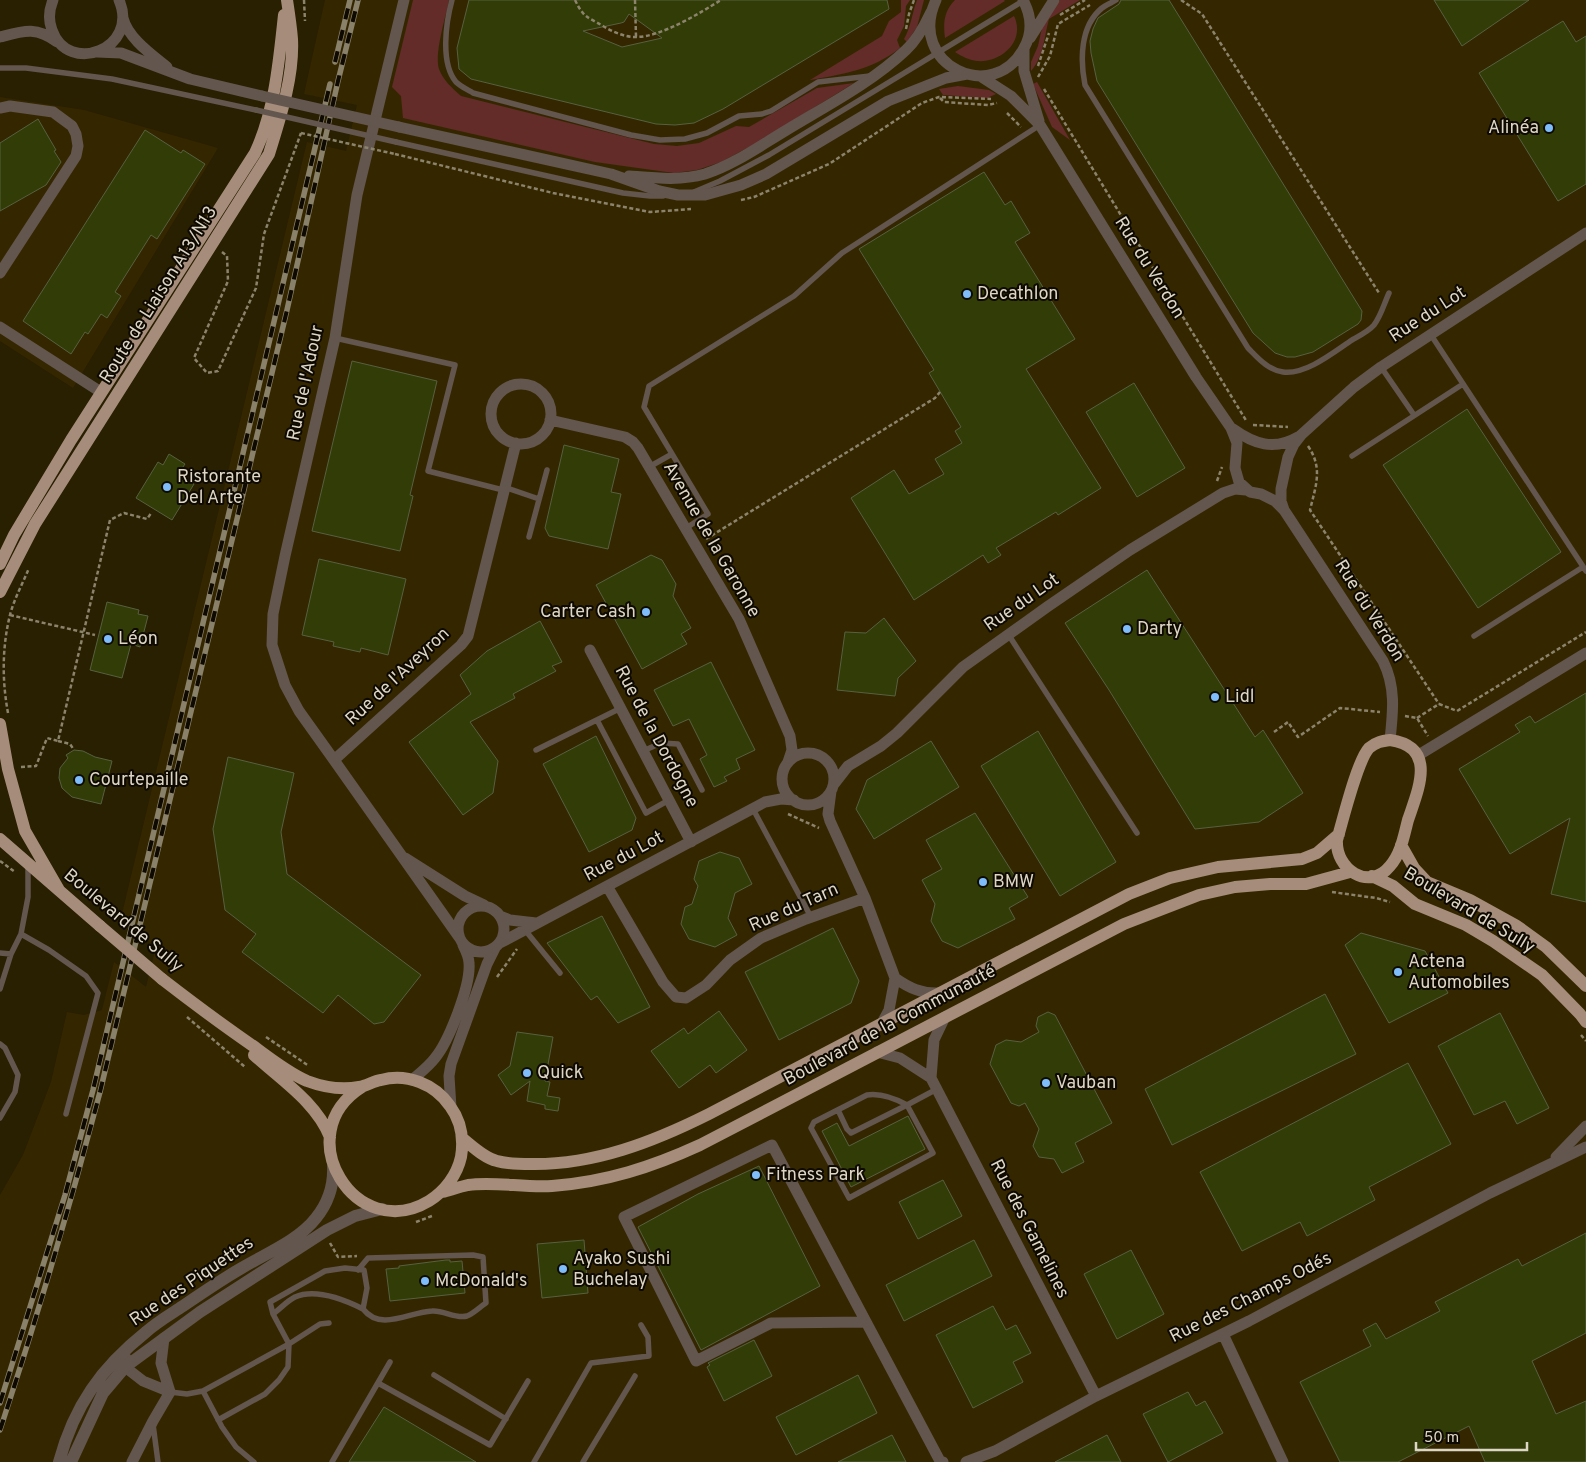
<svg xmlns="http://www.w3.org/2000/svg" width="1586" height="1462" font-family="Overpass,sans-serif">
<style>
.built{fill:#342700}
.green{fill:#632c29}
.building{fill:#313c06;stroke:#576041;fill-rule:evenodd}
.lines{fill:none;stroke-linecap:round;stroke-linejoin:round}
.path{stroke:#8b836c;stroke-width:2.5;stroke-dasharray:4 2.5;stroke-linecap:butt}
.service{stroke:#63564e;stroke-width:5.5}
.minor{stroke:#63564e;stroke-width:11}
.tertiary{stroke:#63564e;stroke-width:12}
.primary{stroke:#a68c7a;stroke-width:12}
.rail-casing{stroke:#8a816a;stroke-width:5.5}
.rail{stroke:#0e0901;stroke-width:4;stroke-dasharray:11;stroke-linecap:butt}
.path-bridge{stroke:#8b836c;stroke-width:2.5;stroke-dasharray:4 2.5;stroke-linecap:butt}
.service-bridge{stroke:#63564e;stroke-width:5.5}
.minor-bridge{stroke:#63564e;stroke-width:11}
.primary-bridge{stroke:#a68c7a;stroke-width:12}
.poi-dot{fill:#7fbdfa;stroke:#0e0901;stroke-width:2}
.labels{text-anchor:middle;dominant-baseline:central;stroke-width:4;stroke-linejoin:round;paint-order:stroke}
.poi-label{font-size:18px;fill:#ddd6c5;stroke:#0e0901;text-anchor:start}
.street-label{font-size:18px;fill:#ddd6c5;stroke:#0e0901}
</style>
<rect width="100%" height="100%" fill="#291f01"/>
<!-- built -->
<path class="built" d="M325,0H1586V1462H0V1195L23,1155L51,1082L67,1012L84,1015L102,1010L114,962L146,987L156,947L121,918L307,142L346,151L357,105L304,94Z
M0,97L84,110L218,148L73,388L0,341Z"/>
<!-- green -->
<path class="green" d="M413,0H449C446,16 434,54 439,69C443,80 452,88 461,96L654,144L677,146L699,143L736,126L749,127L817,88L854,83L760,141L721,162L697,170L674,173L595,162L403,118L401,96L392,87Z
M901,0H910L906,6L904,26L897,40L900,48C872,70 844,74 810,80L882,36L889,21L901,12Z
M917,0H924L917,27L907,42L904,39C911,27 912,13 917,0Z
M955,0H1004L1005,1L945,38C943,23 944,11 955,0Z
M1060,0H1080L1049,19C1044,37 1044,56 1031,71V62L1038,46L1042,28Z
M1014,16C1026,41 1001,63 977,61C969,60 961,56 955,52Z
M1037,82L1070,140L1052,127L1033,84Z
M958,86L989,90L996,94L987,98L943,95L939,89Z"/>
<!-- building -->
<path class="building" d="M469,0H887L889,9L723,109L694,123L675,125L656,124L471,79L459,69L457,48ZM629,14L662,38L622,47L583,31L621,23L624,22Z
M1121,0H1169L1362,311L1361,320L1358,324L1313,352L1295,357H1287L1275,353L1253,333L1097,81L1091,53L1090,41L1093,29L1098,18L1119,4Z
M1434,0H1529L1462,46Z
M1563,21L1576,42L1586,36V184L1558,201L1479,73Z
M38,119L56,150L54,151L61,162L46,185L0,211V143Z
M145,130L181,153L183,150L205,164L157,239L151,235L115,292L121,296L107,318L101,314L88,334L85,332L71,354L23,321Z
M984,172L1005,205L1011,201L1030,233L1015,242L1075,339L1026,369L1101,488L1058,515L1056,512L996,548L1001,555L988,563L983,555L914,600L851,498L894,470L909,494L944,474L935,459L962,443L955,431L961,427L929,373L934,370L859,249Z
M352,361L437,381L410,495L413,496L400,551L312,531Z
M1134,383L1185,468L1137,497L1086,412Z
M1467,409L1561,552L1478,608L1383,465Z
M564,445L619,459L611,492L621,494L608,549L549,536L545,528Z
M169,454L185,464L178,474L194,484L172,520L136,498L158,462L163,465Z
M651,555L662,560L676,584L673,596L691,628L681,634L687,644L642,669L596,585Z
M319,559L406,579L388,655L361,648L360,652L333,646L334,642L302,635Z
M1147,570L1255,737L1263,730L1303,793L1259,822L1195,829L1109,690L1065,623Z
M107,602L139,610L138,614L148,616L140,647L131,644L122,678L90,670Z
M884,618L916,661L898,678L895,696L837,690L845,632L866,633Z
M540,621L562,662L552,666L556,671L513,694L515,698L470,722L498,761L493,793L463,815L409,742L471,694L460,675L487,651Z
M711,662L755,750L736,759L740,769L724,777L727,781L714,787L700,759L707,755L689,719L673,726L654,690Z
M1586,693V902L1551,894L1570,818L1510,854L1459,769L1520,732L1515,725L1530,716L1535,723Z
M1038,731L1116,862L1060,896L981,766Z
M596,736L636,818L632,830L589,852L543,764Z
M931,741L959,787L874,839L856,809L867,780Z
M74,750L83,751L95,757L112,761L101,804L72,797L62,788L59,778L60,768L68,758L66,755Z
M228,757L294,773L281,832L287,874L421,975L384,1022L374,1024L338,995L323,1013L242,952L256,934L225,910L213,829Z
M975,813L1028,897L1009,908L1015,919L958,948L942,941L931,921L935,904L922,880L942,869L926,840Z
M720,852L739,858L752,884L735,893L728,918L737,935L715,947L689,939L681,924L685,907L692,904L698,886L694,879L699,861Z
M602,916L650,1007L618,1023L597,996L591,1000L547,943Z
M833,928L859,981L851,1003L779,1040L745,972Z
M1361,933L1425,951L1448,993L1389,1023L1345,945Z
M1325,994L1356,1054L1172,1145L1145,1089Z
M719,1011L747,1050L716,1073L710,1065L679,1088L651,1051L684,1028L688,1034Z
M1048,1012L1055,1015L1112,1123L1075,1143L1084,1162L1062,1173L1054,1159L1039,1157L1033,1146L1039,1129L1025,1103L1019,1106L1011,1103L990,1064L996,1045L1006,1040L1021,1042L1039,1032L1036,1026L1038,1017Z
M1500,1013L1549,1108L1517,1124L1505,1101L1474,1115L1438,1046Z
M517,1032L553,1037L545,1081L550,1082L547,1096L560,1098L558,1111L545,1109V1105L527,1101L530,1081L511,1095L498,1075L510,1066Z
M1408,1063L1451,1144L1369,1187L1375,1200L1307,1236L1300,1222L1242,1251L1200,1172Z
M908,1116L925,1149L851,1187L822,1131L837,1123L849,1146Z
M759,1166L820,1286L701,1350L638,1227L698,1194Z
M943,1180L962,1216L918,1239L899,1202Z
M1586,1233V1333L1532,1361L1556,1414L1586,1401V1462H1485L1469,1426L1398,1462H1340L1300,1382L1371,1346L1363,1330L1376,1323L1386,1339L1440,1311L1435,1302L1518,1259L1522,1266Z
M584,1240L588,1293L542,1298L537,1244Z
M974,1240L992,1276L904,1321L886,1285Z
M1131,1250L1164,1314L1117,1339L1084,1274Z
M446,1260H450V1262L462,1261L465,1293L390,1301L386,1269L399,1268V1266Z
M993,1306L1006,1330L1016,1325L1031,1353L1013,1362L1023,1382L973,1408L936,1335Z
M754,1340L772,1376L724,1401L707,1367L710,1365L708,1363Z
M858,1375L877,1413L796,1455L776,1417Z
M1188,1392L1196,1406L1205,1401L1223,1433L1168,1462L1143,1414Z
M384,1407L476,1462H349Z
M892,1435L906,1462H838Z
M1107,1435L1121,1462H1055Z"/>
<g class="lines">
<!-- path -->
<path class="path" d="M304,0L305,21
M575,0C584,18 586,16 603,26C613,32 624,37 636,37C661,37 700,13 721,0
M635,0L636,37
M1181,0L1202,14L1379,293
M1060,15L1085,0
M906,29L909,14L914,0
M1038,66L1049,33
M1038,77L1050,56L1058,24L1090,5
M1044,89L1247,422
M940,98L944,102L988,105L997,103
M1007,113L1021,127
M395,154L553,193L650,212L691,209
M741,200L754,197L829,164L922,103L939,97L991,99
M222,252L227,256L228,281L194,358L207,373L218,371L256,288L264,234L301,133
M1253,425L1288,427
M1308,446C1323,468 1316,485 1310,510L1439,704
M1217,481L1222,467
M706,539L935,398L940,392
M10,615L95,635
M8,713C2,681 2,647 10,615C14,599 23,583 29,568
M1405,716L1417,718L1428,736
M1417,718L1439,704L1457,711L1586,632
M1274,732L1288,722L1298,737L1340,708L1380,712
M58,741L70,744L74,750
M21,767L36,766L47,738L58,741L110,520L124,513L147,519L152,512
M788,814L819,828
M0,861L15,872
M1332,892L1376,898L1390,902
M497,977L517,949
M187,1017L245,1067
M1581,1035L1586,1041
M266,1037L309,1066
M416,1222L432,1216
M330,1243L338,1257L357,1256"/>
<!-- service -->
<path class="service" d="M452,0C446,22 440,63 456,82C460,86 468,90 473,93L631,135L660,140L685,139L707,133L739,116L762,114L771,111L818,82L870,76
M1116,0C1111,3 1106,5 1102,8C1080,26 1080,60 1085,85L1248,348C1258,358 1268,370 1283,372C1306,375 1334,352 1352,340C1359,336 1369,331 1374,325C1381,316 1384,304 1389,293
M0,68H26L112,79L256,110
M396,142L623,193L650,196H663
M694,192L720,181L769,155L1023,1
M1431,335L1586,571
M335,338L455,365L428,471L503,490
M1381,367L1414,415
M1352,456L1463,384
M649,467L672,454
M504,487L539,499
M686,528L708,514L644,407L649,386L794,296L842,253L1040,125
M529,537L547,470
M1008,634L1137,833
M1474,636L1583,567
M597,720L646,813L669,800
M536,750L621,708
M643,751L661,743L678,744L702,790
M753,809L811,917
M525,930L560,973
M21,934L49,950L86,976L98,993L66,1114
M0,953L11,954
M0,989L11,954L21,934L28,897V865
M0,1044L5,1048L18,1075L15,1092L0,1118
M907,1105C896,1099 880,1093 867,1095L814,1122L811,1128L849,1198L933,1153L907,1105L937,1089
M838,1110L847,1129L851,1133L907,1105
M358,1270L368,1258L473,1255L483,1257L486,1303C481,1306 473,1314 467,1316C455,1319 444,1310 432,1311C409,1312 381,1332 363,1309
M434,1375L506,1419
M378,1383L490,1445L528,1381
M203,1391L222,1427L236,1447L254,1462
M170,1392L187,1394L203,1391L289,1344L320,1324L329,1323
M218,1420L265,1394L279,1380L288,1367L289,1344L273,1314L270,1302L325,1271L345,1268L364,1270L367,1288L363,1309C345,1300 316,1288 295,1297C287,1301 280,1309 273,1314
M153,1424L158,1462
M332,1462L390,1362
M534,1462L591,1363L649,1356L648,1337L641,1325
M583,1462L635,1376"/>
<!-- minor -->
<path class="minor" d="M53,0C49,10 48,20 52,30C68,76 140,49 119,0
M936,0C906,65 994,106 1024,48C1033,32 1031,15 1023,0
M123,18C128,38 151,54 167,67
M0,37C23,31 36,26 57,42
M1030,38L1054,0
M1024,49V71L1039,121
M97,52L121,53L190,79L262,96
M980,76L1011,96L1040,125L1196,377L1231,428L1237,443L1235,468L1239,482L1250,492L1261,494L1275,501L1284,510L1383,661C1396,687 1393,712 1390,740
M0,108L10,106L53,112L72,126L76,134L78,146L76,156L0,273
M399,127L611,174L659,191L678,195H705L741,185L766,174L888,101L946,78L967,74
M629,176C655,178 680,181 705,174C733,165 760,146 785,131C826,106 871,83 906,50C917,40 924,27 931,12
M0,327L101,392
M491 414a30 30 0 1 1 60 0a30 30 0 1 1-60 0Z
M550,420L625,437L633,442L638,448L739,619L790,736L792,750L788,762
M1233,429C1254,444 1274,451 1298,437
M1284,510L1281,501V489L1288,457L1294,444L1301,435L1354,387L1381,367L1586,233
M590,650L691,842
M782 779a26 26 0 1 1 52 0a26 26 0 1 1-52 0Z
M1417,756L1586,653
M334,760L299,711L285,685L272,645L273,614L285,556L335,338L357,195L404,0
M834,784L848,766L881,746L897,733L963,667L1047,607L1130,550L1223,493L1235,489L1246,490
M831,791L828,814L830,821L865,898L895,978L889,1010L881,1025
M405,858L465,896L484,905
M607,886L663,982L676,997L686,998L706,985L730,960L761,938L806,919L865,898
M458 929a23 23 0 1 1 46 0a23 23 0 1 1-46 0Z
M500,916L510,920L536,923
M459,937L334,760L461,645L468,636L516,443
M500,943L765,802L781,799L794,800
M895,978C909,988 922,994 940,993
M877,1052L900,1058L931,1078L934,1040L945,1017
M931,1078L1096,1396
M412,1080C420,1073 429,1066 435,1058C449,1041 471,985 469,963C469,957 466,951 463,945
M451,1108L449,1076L451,1064L487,964L495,948
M1556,1157L1586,1126
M866,1322L771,1323L696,1361L624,1217L772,1145L940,1461L943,1462
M1223,1334L1283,1462
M126,1358L125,1367L143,1381L170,1392
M132,1462L153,1421L170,1392L161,1363L164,1338
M966,1462L995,1451L1096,1396L1249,1321L1490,1193L1586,1147"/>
<!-- tertiary -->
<path class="tertiary" d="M59,1462C74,1406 101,1368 146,1332C157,1322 171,1314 183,1306C202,1293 221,1280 240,1269C265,1254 298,1241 316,1218C328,1203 334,1185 333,1166
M71,1462L103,1393L125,1367L200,1312L327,1230L355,1216L382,1209"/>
<!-- primary -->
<path class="primary" d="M0,564L14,535L71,440L255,153C275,110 279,61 284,15
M0,592L35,524L269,154C280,118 294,77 292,39C291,26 289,13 287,0
M0,724L8,769L25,831L59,890
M1390,740C1438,747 1418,790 1408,820C1404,835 1401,854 1390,866C1369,892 1335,869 1337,840C1343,820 1357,761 1369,748C1376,742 1382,741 1390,740Z
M0,839L100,926
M1401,845L1414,868L1427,882L1470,900L1517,926L1546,947L1586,986
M1372,876L1393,886L1415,904L1466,925L1493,941L1542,975L1580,1014L1586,1022
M162,979C193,1003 224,1026 256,1048C272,1060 289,1073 307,1081C323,1087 342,1090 359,1087C367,1086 373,1081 381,1080C407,1073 435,1084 450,1106C461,1121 464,1139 461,1157C457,1175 445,1191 429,1201C356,1245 287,1134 362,1087
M254,1055C281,1080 316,1102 330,1137
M462,1138C472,1146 484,1158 497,1161C507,1164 520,1164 531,1164C594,1165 653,1142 709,1114L1129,894L1170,878L1218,867L1302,859L1317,853L1339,834
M442,1192C450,1190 459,1187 468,1185C493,1181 525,1188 552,1186C606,1182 652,1167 700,1145L1124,924L1199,895L1235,887L1270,884H1306L1350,872"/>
<defs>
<path id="rail" d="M335,62L350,0
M0,1403L65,1195L93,1090L330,84
M0,1430C37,1318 70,1206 100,1092L287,310L338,81L358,0"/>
</defs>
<!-- rail casing -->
<use href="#rail" class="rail-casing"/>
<!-- rail -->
<use href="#rail" class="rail"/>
<!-- path-bridge -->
<path class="path-bridge" d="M301,133L395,154"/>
<!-- service-bridge -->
<path class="service-bridge" d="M256,110L396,142"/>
<!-- minor-bridge -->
<path class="minor-bridge" d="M262,96L399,127"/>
<!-- primary-bridge -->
<path class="primary-bridge" d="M100,926L162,979"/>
</g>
<!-- markers -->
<g class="poi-dot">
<circle cx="1549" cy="128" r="5"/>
<circle cx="967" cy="294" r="5"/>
<circle cx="167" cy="487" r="5"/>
<circle cx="646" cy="612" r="5"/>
<circle cx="1127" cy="629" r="5"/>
<circle cx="108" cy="639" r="5"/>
<circle cx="1215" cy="697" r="5"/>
<circle cx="79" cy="780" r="5"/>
<circle cx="983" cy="882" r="5"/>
<circle cx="1398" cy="972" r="5"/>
<circle cx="527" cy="1073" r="5"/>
<circle cx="1046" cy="1083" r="5"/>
<circle cx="756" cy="1175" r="5"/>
<circle cx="563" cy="1269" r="5"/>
<circle cx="425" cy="1281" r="5"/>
</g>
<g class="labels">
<!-- poi labels -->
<g class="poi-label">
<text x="1539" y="128" text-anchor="end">Alinéa</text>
<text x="977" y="294">Decathlon</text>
<text x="177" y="477">Ristorante<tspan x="177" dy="21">Del Arte</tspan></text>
<text x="636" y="612" text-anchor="end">Carter Cash</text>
<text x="1137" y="629">Darty</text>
<text x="118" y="639">Léon</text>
<text x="1225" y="697">Lidl</text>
<text x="89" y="780">Courtepaille</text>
<text x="993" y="882">BMW</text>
<text x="1408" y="962">Actena<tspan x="1408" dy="21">Automobiles</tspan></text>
<text x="537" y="1073">Quick</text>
<text x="1056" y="1083">Vauban</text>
<text x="766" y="1175">Fitness Park</text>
<text x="573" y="1259">Ayako Sushi<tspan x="573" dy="21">Buchelay</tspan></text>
<text x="435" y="1281">McDonald's</text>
</g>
<!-- street labels -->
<g class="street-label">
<text transform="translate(1149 268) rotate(58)">Rue du Verdon</text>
<text transform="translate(159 295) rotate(-58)">Route de Liaison A13/N13</text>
<text transform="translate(1428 315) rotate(-33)">Rue du Lot</text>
<text transform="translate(306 383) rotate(-78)">Rue de l'Adour</text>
<text transform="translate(711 540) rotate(60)">Avenue de la Garonne</text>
<text transform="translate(1022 603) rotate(-35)">Rue du Lot</text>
<text transform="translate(1369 611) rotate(58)">Rue du Verdon</text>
<text transform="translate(398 677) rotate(-43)">Rue de l'Aveyron</text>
<text transform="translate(656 737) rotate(62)">Rue de la Dordogne</text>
<text transform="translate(624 857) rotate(-28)">Rue du Lot</text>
<text transform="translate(794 908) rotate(-24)">Rue du Tarn</text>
<text transform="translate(1469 911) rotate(31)">Boulevard de Sully</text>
<text transform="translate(123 921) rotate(40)">Boulevard de Sully</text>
<text transform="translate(890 1026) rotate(-28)">Boulevard de la Communauté</text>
<text transform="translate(1029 1229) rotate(63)">Rue des Gamelines</text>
<text transform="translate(192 1282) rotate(-34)">Rue des Piquettes</text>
<text transform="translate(1251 1298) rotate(-27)">Rue des Champs Odés</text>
</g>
</g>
<!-- scale -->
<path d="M1416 1442v8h111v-8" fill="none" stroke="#ddd6c5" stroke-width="2.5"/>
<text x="1424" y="1442" font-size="15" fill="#ddd6c5" stroke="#0e0901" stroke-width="4" paint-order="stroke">50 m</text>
</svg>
